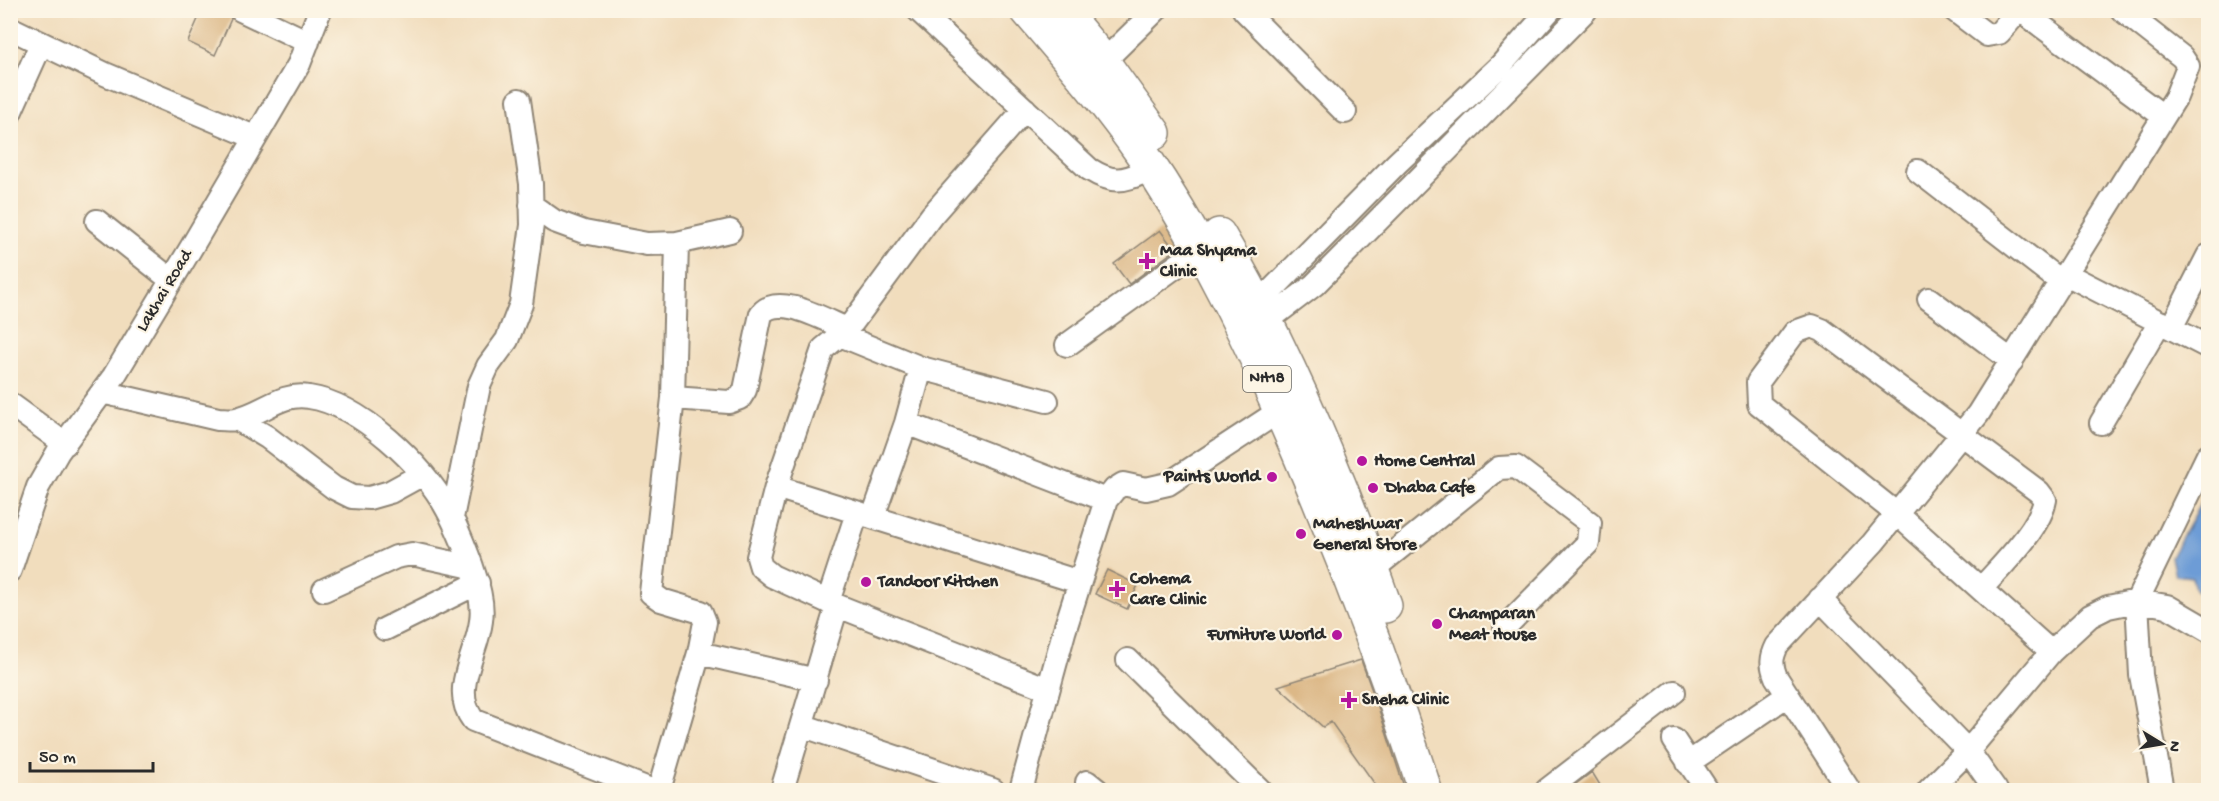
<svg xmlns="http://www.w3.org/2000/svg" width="2219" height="801" font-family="'Gochi Hand',sans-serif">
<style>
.water{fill:#6d9cd6;stroke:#4c6480;stroke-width:1.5}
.building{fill:#dcb887}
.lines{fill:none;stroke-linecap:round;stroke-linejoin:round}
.minor-casing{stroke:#8e8474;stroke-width:26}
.highway-casing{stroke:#8e8474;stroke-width:36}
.minor{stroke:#fff;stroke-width:22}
.highway{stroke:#fff;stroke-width:33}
.poi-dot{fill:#b5179e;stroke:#fcf5e5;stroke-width:2}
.labels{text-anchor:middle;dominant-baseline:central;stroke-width:4.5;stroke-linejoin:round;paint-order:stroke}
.shield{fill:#fcf5e5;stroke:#6a6863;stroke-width:1.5}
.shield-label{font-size:16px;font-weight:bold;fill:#2b2b2b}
.poi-label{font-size:18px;font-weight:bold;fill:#2b2b2b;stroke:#fcf5e5;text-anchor:start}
.street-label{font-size:18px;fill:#2b2b2b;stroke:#fcf5e5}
</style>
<rect width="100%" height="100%" fill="#fcf5e5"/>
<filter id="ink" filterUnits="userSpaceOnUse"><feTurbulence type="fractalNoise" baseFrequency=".0167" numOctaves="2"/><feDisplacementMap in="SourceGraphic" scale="12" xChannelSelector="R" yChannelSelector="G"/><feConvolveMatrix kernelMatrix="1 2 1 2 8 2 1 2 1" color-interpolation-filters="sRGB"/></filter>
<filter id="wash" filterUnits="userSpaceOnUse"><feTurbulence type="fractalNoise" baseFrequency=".008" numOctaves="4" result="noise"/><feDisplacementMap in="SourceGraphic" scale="24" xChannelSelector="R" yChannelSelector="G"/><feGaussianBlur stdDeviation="1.35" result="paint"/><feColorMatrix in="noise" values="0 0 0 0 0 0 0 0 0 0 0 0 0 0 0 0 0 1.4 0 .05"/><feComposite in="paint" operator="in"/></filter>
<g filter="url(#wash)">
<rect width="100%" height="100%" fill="#f1ddbd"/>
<!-- water -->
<path class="water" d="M2208,490V601L2195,589L2192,577L2175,575L2171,557Z"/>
<g id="blocks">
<!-- building -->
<path class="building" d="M202,10H228L231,19L215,55L188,42Z
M1160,230L1175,250L1129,284L1114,264Z
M1107,570L1138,585L1127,609L1095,594Z
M1361,660L1379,710L1405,790H1379L1331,722L1323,727L1278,686Z
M1592,772L1603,790H1568Z"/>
</g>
</g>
<g filter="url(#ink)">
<use href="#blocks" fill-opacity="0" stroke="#8e8474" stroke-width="1.5"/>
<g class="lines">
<defs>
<path id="minor" d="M241,10L308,42
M918,10L1089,169C1116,186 1124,180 1152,169
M1244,10L1345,112
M1954,10L1987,35L1999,33L2019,10
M2020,10L2163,116
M10,28L105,74L254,137
M1103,62L1156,10
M10,113L41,44
M1918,171L2061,282
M531,205L554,221L584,232L647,244L677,243L730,231
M97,221L170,279
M2066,274L2208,347
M1929,299L2012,361
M1257,305L1397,163L1501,65L1550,10
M2171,328L2208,256
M1255,330L1314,285L1586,10
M840,335L853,322L932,215L1025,109
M1067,345L1200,249
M102,392L218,419C224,419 231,420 236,419C263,414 280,392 309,397C359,404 424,465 447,509C457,527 464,545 471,564C477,582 484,602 481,621C477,655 450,689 473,720L651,790
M673,398L729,402L740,398L745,390L761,314C778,292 826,321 847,329
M1047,401L921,368L840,335L823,349L776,487L758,557L761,567L772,576L833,604L1048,689
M10,404L65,444
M237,419L267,437L334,488L352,497L369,498L390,492L421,475
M906,423L1106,500
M2101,423L2160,322
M776,487L1079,582
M873,517L906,423L921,368
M452,518L479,386L488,366L507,340L521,304L532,225L531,184L519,100
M10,570L38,487L58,452L114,376L191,248L299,64L320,10
M1372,570L1499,468L1516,467L1590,523L1588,543L1505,627
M1981,589C2001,566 2040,529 2045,500L2039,492L1822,330L1812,326L1795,332L1758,382L1759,404L1897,514L2051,652
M324,590L396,557L412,554L472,567
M1820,599L1968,751L1996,790
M828,602L857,513
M385,629L478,583
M699,653L816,680
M1128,660L1260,790
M804,726L993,790
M1674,740L1707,790
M1688,763L1788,695
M1087,782L1097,790
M659,790L699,653L705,622L701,612L661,600L651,593L673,398L677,243
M782,790L837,606
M1021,790L1064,632L1106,500L1115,489L1123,484L1146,489L1168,484L1281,410
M1547,790L1674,692
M1849,790L1776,677C1771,665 1771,658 1777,646L1873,543L1978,414L2176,97L2188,66L2182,57L2122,10
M1929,790L1968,751L2051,652L2090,616L2108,607L2137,601L2167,606L2208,630
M2162,790L2141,675L2137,601L2208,455"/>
<path id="highway" d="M1027,10C1067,57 1108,104 1143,155C1206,248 1254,349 1298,451C1346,563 1388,675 1425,790
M1061,10L1095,51L1154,133
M1219,235C1287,351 1340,479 1385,606"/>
</defs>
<!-- minor casing -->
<use href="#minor" class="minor-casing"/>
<!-- highway casing -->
<use href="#highway" class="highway-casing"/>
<!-- minor -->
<use href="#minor" class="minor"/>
<!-- highway -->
<use href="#highway" class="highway"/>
</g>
</g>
<!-- markers -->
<g class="poi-dot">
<path d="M1144 252h6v6h6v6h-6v6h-6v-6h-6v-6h6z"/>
<circle cx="1362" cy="461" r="6"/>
<circle cx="1272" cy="477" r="6"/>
<circle cx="1373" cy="488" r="6"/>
<circle cx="1301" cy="534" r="6"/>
<circle cx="866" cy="582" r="6"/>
<path d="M1114 580h6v6h6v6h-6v6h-6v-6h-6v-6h6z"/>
<circle cx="1437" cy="624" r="6"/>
<circle cx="1337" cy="635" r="6"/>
<path d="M1346 691h6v6h6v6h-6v6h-6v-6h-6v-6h6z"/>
</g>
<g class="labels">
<!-- shield labels -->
<rect class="shield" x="1243" y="366" width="48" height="26" rx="4.5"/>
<g class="shield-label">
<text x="1267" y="379">NH18</text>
</g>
<!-- poi labels -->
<g class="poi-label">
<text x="1160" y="251">Maa Shyama<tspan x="1160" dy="21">Clinic</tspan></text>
<text x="1374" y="461">Home Central</text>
<text x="1260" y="477" text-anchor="end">Paints World</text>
<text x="1385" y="488">Dhaba Cafe</text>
<text x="1313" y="524">Maheshwar<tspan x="1313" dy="21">General Store</tspan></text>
<text x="1130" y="579">Cohema<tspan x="1130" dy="21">Care Clinic</tspan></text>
<text x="878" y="582">Tandoor Kitchen</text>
<text x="1449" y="614">Champaran<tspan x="1449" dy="21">Meat House</tspan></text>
<text x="1325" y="635" text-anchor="end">Furniture World</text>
<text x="1362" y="700">Sneha Clinic</text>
</g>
<!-- street labels -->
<g class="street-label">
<text transform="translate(165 291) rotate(-59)">Lakhai Road</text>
</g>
</g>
<!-- margin -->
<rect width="2219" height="801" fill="none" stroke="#fcf5e5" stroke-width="36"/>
<!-- north arrow -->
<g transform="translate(2162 744) rotate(101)" stroke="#fcf5e5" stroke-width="4.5" paint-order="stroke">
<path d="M0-4.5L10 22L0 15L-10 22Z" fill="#2b2b2b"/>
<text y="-9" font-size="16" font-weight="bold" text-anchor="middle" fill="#2b2b2b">N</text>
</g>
<!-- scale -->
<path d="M30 762v9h123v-9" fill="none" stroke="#2b2b2b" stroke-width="3"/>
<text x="39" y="762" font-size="18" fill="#2b2b2b" stroke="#fcf5e5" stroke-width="4.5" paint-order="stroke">50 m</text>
</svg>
